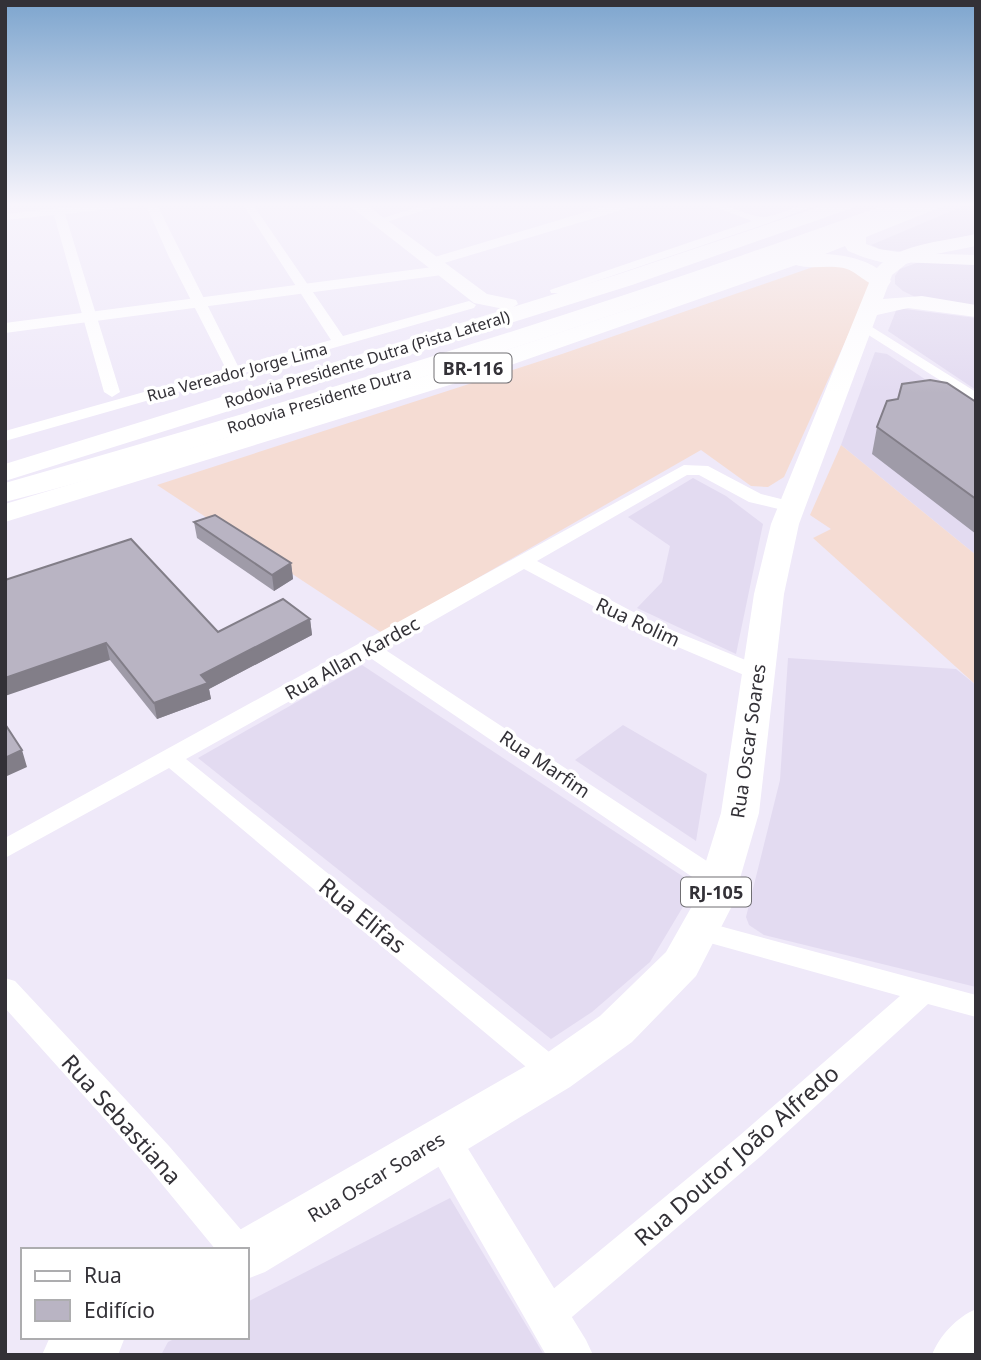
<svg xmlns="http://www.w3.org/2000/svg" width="981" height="1360" font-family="'Noto Sans',sans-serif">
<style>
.built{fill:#e3dbf1}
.industrial{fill:#f5dcd3}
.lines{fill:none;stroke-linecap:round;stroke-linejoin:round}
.minor{fill:#fff;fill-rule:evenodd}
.tertiary{fill:#fff;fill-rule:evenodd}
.secondary{fill:#fff;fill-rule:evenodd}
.primary{fill:#fff;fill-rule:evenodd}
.trunk{fill:#fff;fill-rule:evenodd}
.motorway{fill:#fff;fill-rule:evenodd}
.wall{fill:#9f9ba8}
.shaded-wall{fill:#827e88}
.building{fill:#b9b4c3;stroke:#827e88;stroke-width:2}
.labels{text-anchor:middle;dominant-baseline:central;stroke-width:7;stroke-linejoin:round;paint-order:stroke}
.far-street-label{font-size:16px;fill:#333137;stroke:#fff}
.shield{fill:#fff;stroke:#706f73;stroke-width:2}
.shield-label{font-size:18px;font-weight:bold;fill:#333137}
.street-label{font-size:19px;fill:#333137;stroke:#fff}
.near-street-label{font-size:23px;fill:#333137;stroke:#fff}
</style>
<rect width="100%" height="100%" fill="#efe9f9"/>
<!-- built -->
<path class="built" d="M970,203H976V234L901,251L882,250L871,245Z
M919,262L976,265V308L917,298L903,291L895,284V276L900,269Z
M897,308L976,318V390L888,331Z
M875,352L887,354L976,413V555L841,445Z
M693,478L726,496L763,524L736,654L637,608L662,582L670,546L628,517Z
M788,658L956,669L976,685V987L764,935L749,925L746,917L780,780Z
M362,665L696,885L650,962L592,1012L551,1039L198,758Z
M623,725L707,774L696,841L575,760Z
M450,1198L544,1355H161L168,1342L178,1337H247V1302Z"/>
<!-- industrial -->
<path class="industrial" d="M816,266L846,267L868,277L870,287L784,477L768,487L751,486L701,450L382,633L157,485L562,354Z
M841,445L976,555V685L813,538L831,529L810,515Z"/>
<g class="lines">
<!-- minor -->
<path class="minor" d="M109,203H143L137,206L65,214L120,392L112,397L104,392L54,215L5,220V214Z
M145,203H156L238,366L331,340L242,203H252L343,336L469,301L476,305L474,308L5,441V431L226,369L169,257Z
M432,203H449L379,224L373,221Z
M705,203C728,203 746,216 763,217C781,217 799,201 822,203L769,223L561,293H551L550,290L752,221Z
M864,322L976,392V403L859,329V323Z
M684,465L708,466L761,494L797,503L800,507L791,512L749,502L699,475H687L537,561L654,623L765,668L768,673L765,678H751L640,631L524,569L384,649L728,875L732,882L728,889L719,891L710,889L369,657L186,759L564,1064L569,1073L564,1082L554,1085L544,1082L169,768L5,858V838Z
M701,921L976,995V1017L928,1004L761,1156L559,1328L547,1333L535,1328L530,1316L535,1304L739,1136L900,996L692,938L688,931L692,924Z
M5,978L15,981L169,1146L249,1239L253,1250L249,1261L247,1250H216L147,1166L5,1008Z
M976,1309V1352L973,1355H932C939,1336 957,1317 976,1309Z"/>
<!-- tertiary -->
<path class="tertiary" d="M616,203H637L635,206L434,266L448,267L450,270L448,273L442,275L5,333V323L433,267L425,262L428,259Z
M441,1121L454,1126L586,1340L593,1355H546L422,1138L428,1126Z"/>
<!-- secondary -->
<path class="secondary" d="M346,203H364L487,294L516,300L518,304L509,310L474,303Z
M903,253L976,255V265L897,262L894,258L897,254Z"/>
<!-- primary -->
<path class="primary" d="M976,234V246L931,255L906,264L892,275L883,299L922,296L976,305V317L908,308L877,315L799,524L784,594L759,813L732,906L696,976L632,1042L570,1087L265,1272L247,1279V1250H223L229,1236L538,1059L600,1016L666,952L692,906L721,813L754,594L771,524L873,273C894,243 943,242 976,234Z
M50,1337H125L118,1355H42Z"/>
<!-- trunk -->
<path class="trunk" d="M831,203H857L855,207L632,285L5,481V464L616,275Z
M918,203H943L941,207L866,237V244L879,249L910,254L913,258L910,262C890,267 867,259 848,251L845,246L825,254C848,255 876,261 891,281L888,286C871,290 862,275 847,269C830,264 812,270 796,265L482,375L5,522V504C313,412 620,321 918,203Z"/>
<!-- motorway -->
<path class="motorway" d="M890,203H918L915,207C707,285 497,356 284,420C192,448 99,479 5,502V483C303,398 599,309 890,203Z"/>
</g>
<!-- wall -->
<path class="wall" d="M973,401L976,402V534L872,454L877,427Z
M194,522L291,563L293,579L274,591L197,538Z
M5,580L218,632L310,619L312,635L209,689L211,699L157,719L110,660Z"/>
<!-- shaded-wall -->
<path class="shaded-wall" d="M291,563L293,579L274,591L272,575Z
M310,619L312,635L209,689L211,699L157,719L154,703L201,675Z
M106,643L110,660L5,696V678Z
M22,750L27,767L7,776L5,769V758Z"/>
<!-- building -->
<path class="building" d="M930,380L947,383L976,402V499L877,427L887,401L898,399L902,384Z
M215,515L291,563L272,575L194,522Z
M131,539L218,632L283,599L310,619L201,675L208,683L154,703L106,643L5,678V580Z
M5,724L22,750L5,758Z"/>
<!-- sky -->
<linearGradient id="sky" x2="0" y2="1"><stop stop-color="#7da5ce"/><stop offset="0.52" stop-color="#f8f5fc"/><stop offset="1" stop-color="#f8f5fc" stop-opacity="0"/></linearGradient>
<rect width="981" height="393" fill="url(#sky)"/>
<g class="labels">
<!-- far-street labels -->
<g class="far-street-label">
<text transform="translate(367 359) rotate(-17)">Rodovia Presidente Dutra (Pista Lateral)</text>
<text transform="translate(237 372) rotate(-15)">Rua Vereador Jorge Lima</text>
<text transform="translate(319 400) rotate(-17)">Rodovia Presidente Dutra</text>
</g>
<!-- shield labels -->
<g class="shield">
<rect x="434.5" y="353.5" width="77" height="29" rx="5"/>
<rect x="681" y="877.5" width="70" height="29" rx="5"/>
</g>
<g class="shield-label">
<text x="473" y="368">BR-116</text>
<text x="716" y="892">RJ-105</text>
</g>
<!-- street labels -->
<g class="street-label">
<text transform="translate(638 622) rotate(25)">Rua Rolim</text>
<text transform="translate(352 658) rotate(-29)">Rua Allan Kardec</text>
<text transform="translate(748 741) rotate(-82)">Rua Oscar Soares</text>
<text transform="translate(545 764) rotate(34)">Rua Marfim</text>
<text transform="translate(376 1177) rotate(-31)">Rua Oscar Soares</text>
</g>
<!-- near-street labels -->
<g class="near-street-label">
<text transform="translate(363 915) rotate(39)">Rua Elifas</text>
<text transform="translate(122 1119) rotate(48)">Rua Sebastiana</text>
<text transform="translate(736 1155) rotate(-41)">Rua Doutor João Alfredo</text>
</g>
</g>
<!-- border -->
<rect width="981" height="1360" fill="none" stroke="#333137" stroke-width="14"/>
<!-- legend -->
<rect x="21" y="1248" width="228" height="91" fill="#ffffff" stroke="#adadaf" stroke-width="2"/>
<rect x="35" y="1271" width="35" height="10" fill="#ffffff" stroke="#adadaf" stroke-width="2"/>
<text x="84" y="1283" font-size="21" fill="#333137">Rua</text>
<rect x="35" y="1300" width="35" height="21" fill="#b9b4c3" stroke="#adadaf" stroke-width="2"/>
<text x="84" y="1318" font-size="21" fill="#333137">Edifício</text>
</svg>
